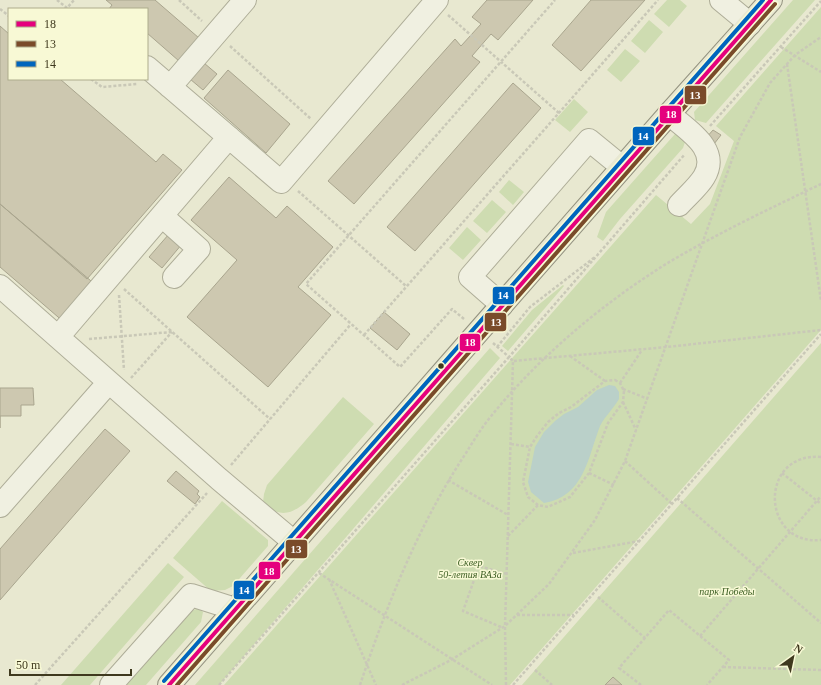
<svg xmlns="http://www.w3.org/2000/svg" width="821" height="685" font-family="Georgia,serif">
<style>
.green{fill:#cedcb1}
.water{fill:#bad0c9}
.building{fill:#cdc8b0;stroke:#a9a58e}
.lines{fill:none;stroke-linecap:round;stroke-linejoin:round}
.minor-casing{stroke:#aead98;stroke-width:24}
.major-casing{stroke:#93927f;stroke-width:24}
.path{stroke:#c9c8b7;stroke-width:2.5;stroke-dasharray:3 2;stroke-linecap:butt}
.minor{stroke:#f0f0e1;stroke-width:22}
.major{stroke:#e8e8d2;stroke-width:22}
.bus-1-casing{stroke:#f8f9d5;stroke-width:7}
.bus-2-casing{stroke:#f8f9d5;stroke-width:7}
.bus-3-casing{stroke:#f8f9d5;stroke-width:7}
.bus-1{stroke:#e5007d;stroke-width:4}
.bus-2{stroke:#7a4b2a;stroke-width:4}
.bus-3{stroke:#0065bd;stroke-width:4}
.bus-dot{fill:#3f391e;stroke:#f8f9d5;stroke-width:1.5}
.labels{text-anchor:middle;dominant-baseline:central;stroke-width:3;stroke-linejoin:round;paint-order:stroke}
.park-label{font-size:10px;font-style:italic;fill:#3c5e22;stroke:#f8f9d5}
.line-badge{stroke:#f8f9d5;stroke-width:1.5}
.badge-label{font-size:11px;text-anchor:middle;font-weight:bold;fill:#fff}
</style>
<rect width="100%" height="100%" fill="#e8e8d0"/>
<!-- green -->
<path class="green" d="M667,0H680L687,6L669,27L654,14Z
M793,0H815L706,123L695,120L694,112Z
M821,7V330L510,685H224L656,195L691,224L710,204L734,141L716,126Z
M649,20L663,32L645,53L631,41Z
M625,49L640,61L621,82L607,70Z
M574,99L588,112L570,132L555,120Z
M675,134H679L686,139L683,148L620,219L603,241L597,237L606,212Z
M509,180L524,192L513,205L499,192Z
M492,200L506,212L487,233L473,221Z
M467,227L481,240L463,260L449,248Z
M563,285L564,286L508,351L502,346L532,310Z
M821,343V685H522Z
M490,348L500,358L219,685H195Z
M343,397L374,424L306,502C291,515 278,518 263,502L264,494L267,485Z
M222,501L268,540V546L233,586L225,590L211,591L173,558Z
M168,563L184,577L90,685H61Z
M198,608L203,612L201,622L146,685H125L190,612Z"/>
<!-- water -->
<path class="water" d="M609,385L615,386L619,392V399C614,408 605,416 600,426C588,457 584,497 544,503L531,492L528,482L535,447L544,432L555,421L564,414L578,407L597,390Z"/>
<!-- building -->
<path class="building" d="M106,0H155L199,38L179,61L147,33V9H109L112,5Z
M487,0H533L498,40L491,34L472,56L480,62L354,204L328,181L455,39L461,46L481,24L472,17Z
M591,0H645L581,71L552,45Z
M0,26L9,34V79H60L156,162L163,154L182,170L87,279L0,204Z
M204,63L217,74L203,90L190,79Z
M228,70L290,124L266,153L204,98Z
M513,83L541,108L415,251L387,227Z
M713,130L721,135L714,144L706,138Z
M229,177L276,218L287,206L333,247L298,287L331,315L268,387L187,317L237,260L191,220Z
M0,204L97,286L65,323L0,267Z
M169,234L182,244L162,268L149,257Z
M384,312L410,334L397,350L370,328Z
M0,388H33L34,405H21V416H0V428Z
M105,429L130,451L0,600V549Z
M176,471L199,491L197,494L200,497L195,504L167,481Z
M613,677L622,685H605Z"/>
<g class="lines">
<defs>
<path id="minor" d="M721,0L750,24
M147,67L281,182L437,0
M170,87L245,0
M669,114C687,130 721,149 704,177C698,187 687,196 679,205
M162,216L199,249L174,277
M0,286L219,479L295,543
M502,305L470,277L589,140L622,167
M58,337L229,137
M0,506L109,382
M111,685L191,595L235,609"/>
<path id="major" d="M169,685L669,114L771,0"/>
</defs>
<!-- minor casing -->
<use href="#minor" class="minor-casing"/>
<!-- major casing -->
<use href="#major" class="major-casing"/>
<!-- path -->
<path class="path" d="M57,0L67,8L74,0
M179,0L202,21
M0,9L9,16
M448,15L559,113
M230,46L311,119
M781,47L821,72
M787,64L821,301
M91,79L102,87L137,84
M710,126L821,1
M298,191L406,286
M124,289L270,419
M119,295L124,370
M464,319L452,309L400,367L306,284L555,0
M364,335L658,0
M89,339L172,332
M493,343L509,357L685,154
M497,347L530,307L595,257
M570,356L605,381
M131,378L172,332
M615,380L620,383L624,391L623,402L608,423L589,473L570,497L548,507L538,505L528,497L523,482L530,447L537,436L548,422L559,413L571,407L605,381Z
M620,383L642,350
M623,389L648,399
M623,402L636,430
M511,444L530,447
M821,457C758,452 761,546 821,540
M625,461L672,504
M231,465L351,324
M589,473L614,485
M782,473L821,504
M448,480L508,515
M677,498L821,623
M508,536L538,505
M573,553L639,541
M319,573L492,685
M329,579L376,685
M598,597L645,638
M517,615H574
M501,627L463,611L479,566L507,574
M700,636L821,496
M723,667L821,670
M535,670L552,685
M35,685L207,493
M219,685L509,357L513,361
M360,685C387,604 419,524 466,453C474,440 482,427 492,415C540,356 602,304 666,264C716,234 769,209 821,184
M402,685L451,660L505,626L549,584L595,520L625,461L740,137L770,83L795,55L821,37
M506,685L505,626L513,361L667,347L821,330
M513,685L821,334
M641,685L619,668L669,610L729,660L707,685"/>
<!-- minor -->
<use href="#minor" class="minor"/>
<!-- major -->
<use href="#major" class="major"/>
<defs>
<path id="bus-1" d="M169,685L771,0"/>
<path id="bus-2" d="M177,685L775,4"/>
<path id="bus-3" d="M164,681L763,0"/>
</defs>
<!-- bus-1 casing -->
<use href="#bus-1" class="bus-1-casing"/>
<!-- bus-2 casing -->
<use href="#bus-2" class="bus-2-casing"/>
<!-- bus-3 casing -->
<use href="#bus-3" class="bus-3-casing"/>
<!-- bus-1 -->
<use href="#bus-1" class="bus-1"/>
<!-- bus-2 -->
<use href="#bus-2" class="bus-2"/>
<!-- bus-3 -->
<use href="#bus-3" class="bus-3"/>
</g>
<!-- markers -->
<circle class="bus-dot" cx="441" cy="366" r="3.5"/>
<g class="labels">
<!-- park labels -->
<g class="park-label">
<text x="470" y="562">Сквер<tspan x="470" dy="12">50-летия ВАЗа</tspan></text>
<text x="727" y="591">парк Победы</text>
</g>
</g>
<g class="line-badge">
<rect x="684" y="85" width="23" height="20" rx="4" fill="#7a4b2a"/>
<rect x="659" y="105" width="23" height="19" rx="4" fill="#e5007d"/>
<rect x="632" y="126" width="23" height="20" rx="4" fill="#0065bd"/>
<rect x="492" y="286" width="23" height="19" rx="4" fill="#0065bd"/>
<rect x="484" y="312" width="23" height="20" rx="4" fill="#7a4b2a"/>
<rect x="459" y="333" width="22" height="19" rx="4" fill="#e5007d"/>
<rect x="285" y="539" width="23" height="20" rx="4" fill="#7a4b2a"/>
<rect x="258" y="561" width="23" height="19" rx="4" fill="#e5007d"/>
<rect x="233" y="580" width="22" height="20" rx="4" fill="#0065bd"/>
</g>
<g class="badge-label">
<text x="695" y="99">13</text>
<text x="671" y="118">18</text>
<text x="643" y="140">14</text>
<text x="503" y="299">14</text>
<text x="496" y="326">13</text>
<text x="470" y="346">18</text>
<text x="296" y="553">13</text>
<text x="269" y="575">18</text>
<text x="244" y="594">14</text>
</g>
<!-- legend -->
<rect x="8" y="8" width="140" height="72" fill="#f8f9d5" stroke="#aeac8c"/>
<rect x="16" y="21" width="20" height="6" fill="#e5007d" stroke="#aeac8c"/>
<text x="44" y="28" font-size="12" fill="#3f391e">18</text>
<rect x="16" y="41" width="20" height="6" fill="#7a4b2a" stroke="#aeac8c"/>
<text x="44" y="48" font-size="12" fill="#3f391e">13</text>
<rect x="16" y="61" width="20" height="6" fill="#0065bd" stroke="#aeac8c"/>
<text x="44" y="68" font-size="12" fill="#3f391e">14</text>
<!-- north arrow -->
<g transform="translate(793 657) rotate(33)" stroke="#f8f9d5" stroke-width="3" paint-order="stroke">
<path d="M0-3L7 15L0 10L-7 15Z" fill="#3f391e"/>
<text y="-6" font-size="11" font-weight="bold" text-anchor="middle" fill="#3f391e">N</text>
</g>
<!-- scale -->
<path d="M10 669v6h121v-6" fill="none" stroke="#3f391e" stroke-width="2"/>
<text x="16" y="669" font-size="12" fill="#3f391e" stroke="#f8f9d5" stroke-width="3" paint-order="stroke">50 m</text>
</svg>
